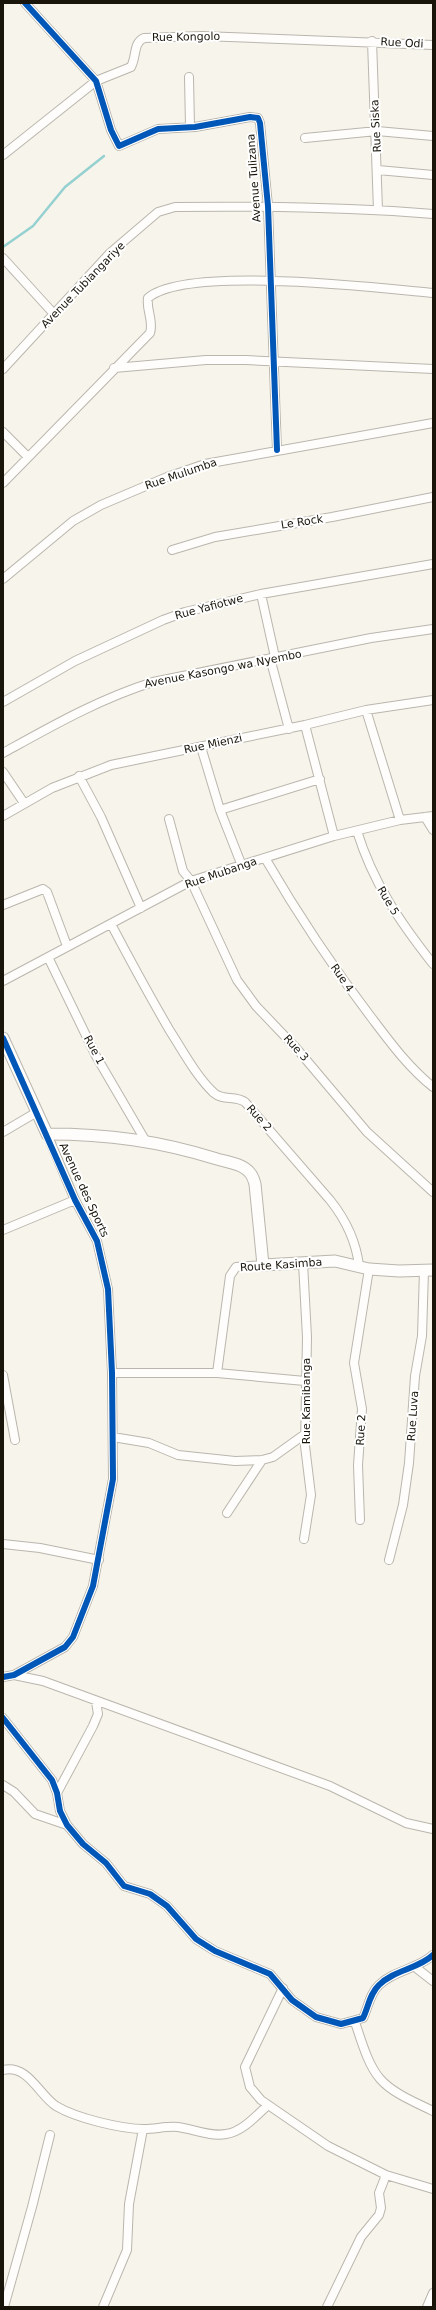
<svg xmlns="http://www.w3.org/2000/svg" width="436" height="2310" font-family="'DejaVu Sans',sans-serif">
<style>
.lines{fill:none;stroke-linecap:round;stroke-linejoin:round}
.stream{stroke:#96d1d1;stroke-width:2.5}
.minor-casing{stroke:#bab6ad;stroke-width:10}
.tertiary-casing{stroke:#bab6ad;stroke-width:13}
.minor{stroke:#fefdfc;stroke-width:8}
.tertiary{stroke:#fefdfc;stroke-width:11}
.cycleway-casing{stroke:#fff;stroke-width:8}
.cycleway{stroke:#0057b8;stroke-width:6}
.labels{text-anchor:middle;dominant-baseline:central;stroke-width:4;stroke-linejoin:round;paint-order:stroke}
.street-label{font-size:11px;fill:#19150b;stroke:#fff}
</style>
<rect width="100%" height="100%" fill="#f7f4eb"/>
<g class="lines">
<!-- stream -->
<path class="stream" d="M3,247L33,226L65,187L104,156"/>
<defs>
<path id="minor" d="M25,3L96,81L111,130L119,146L158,129L195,127L250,117L258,118L260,123L268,206L277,450
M372,41L378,210
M189,77L190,127
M305,138L377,131L433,136
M3,155L96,81L131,67C137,55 133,43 144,38L202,36L433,45
M378,170L433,175
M3,258L54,314
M114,368L206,360H246L433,369
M3,369L110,253L158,212L175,207C261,206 347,207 433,214
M3,432L28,457
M3,483L150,333C154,321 146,310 148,298C186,265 379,288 433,293
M172,550L215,537L332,517L433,497
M3,579L73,521L101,505L167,477L205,464L433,423
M261,594L275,657
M270,658L289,729
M3,702L75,661L163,620L185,612L261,594L433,564
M366,710L400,820
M305,725L334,836
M201,747L220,810L242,866
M3,753C52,726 99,699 153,682L371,638L433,629
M3,772L24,803
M79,776L101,817L141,908
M220,810L320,779
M3,816L52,788L111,765L305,725L366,710L433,700
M425,817L433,830
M169,819L183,871L191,881L237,980L256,1006L297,1049L367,1132L433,1192
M357,831C373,883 400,922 433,964
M265,858C297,913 332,966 371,1017C390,1042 408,1067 433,1087
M3,905L43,889L47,892L67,946
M111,924C130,960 149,995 170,1031C183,1051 196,1076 214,1093C223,1101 235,1095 245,1102L330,1200C346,1220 356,1240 359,1266
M48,957L96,1056L145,1140
M3,981L191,881L334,836L400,820L433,816
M3,1132L37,1112
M3,1230L75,1200
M303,1263L307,1337L305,1446L311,1495L304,1539
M112,1373H217L305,1381
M217,1373L230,1276L236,1267L263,1265
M3,1375L15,1440
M113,1437L149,1443L178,1455L235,1461L262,1460L273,1457L305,1434
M227,1513L262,1460
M360,1520L358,1465L362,1409L354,1363L369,1269
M3,1544L40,1548L99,1560
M389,1560L403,1505L409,1463L415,1376L422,1336L424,1270
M14,1675L43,1681L330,1786L406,1823L433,1829
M3,1677L14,1675L65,1647L73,1637L93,1586L113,1479L112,1373L108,1289L97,1241L75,1200L47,1134
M3,1718L52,1780L57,1793L60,1811L67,1825L83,1844L106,1863L124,1886L150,1894L167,1906L196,1939L215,1951L270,1974L292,2000L316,2017L341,2024L363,2018C368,2008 370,1993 379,1985C394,1970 418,1969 433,1955
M3,1785L14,1792L35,1814L67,1825
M57,1793L93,1726L98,1714L96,1702
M415,1967L433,1981
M283,1988L245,2067L250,2087L261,2100L328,2146L386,2175L433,2189
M355,2022C374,2081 377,2085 433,2111
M3,2070C28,2064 39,2095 56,2106C76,2118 121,2129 144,2129C155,2129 167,2126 178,2127C193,2129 210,2137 226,2134C242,2132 256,2116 268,2105
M4,2307L32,2207L50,2135
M103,2307L127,2250L129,2204L143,2129
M327,2307L361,2237L379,2215L381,2208L379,2193L386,2175
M427,2307L433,2293"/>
<path id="tertiary" d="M3,1038L47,1134C108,1134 159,1141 217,1159C228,1162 243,1164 250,1173C253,1176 254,1181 255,1184L263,1265L335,1261L369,1269L399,1271L433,1270"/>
</defs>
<!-- minor casing -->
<use href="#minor" class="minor-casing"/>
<!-- tertiary casing -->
<use href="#tertiary" class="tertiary-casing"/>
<!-- minor -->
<use href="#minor" class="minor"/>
<!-- tertiary -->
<use href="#tertiary" class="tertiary"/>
<defs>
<path id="cycleway" d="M25,3L96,81L111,130L119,146L158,129L195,127L250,117L258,118L260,123L268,206L277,450
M3,1038L75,1200L97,1241L108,1289L112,1373L113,1479L93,1586L73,1637L65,1647L14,1675L3,1677
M3,1718L52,1780L57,1793L60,1811L67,1825L83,1844L106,1863L124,1886L150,1894L167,1906L196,1939L215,1951L270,1974L292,2000L316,2017L341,2024L363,2018C368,2008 370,1993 379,1985C394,1970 418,1969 433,1955"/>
</defs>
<!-- cycleway casing -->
<use href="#cycleway" class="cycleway-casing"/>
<!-- cycleway -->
<use href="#cycleway" class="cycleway"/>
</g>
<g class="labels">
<!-- street labels -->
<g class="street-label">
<text transform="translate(186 37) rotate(-1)">Rue Kongolo</text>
<text transform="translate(402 43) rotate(3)">Rue Odi</text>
<text transform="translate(376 126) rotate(-93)">Rue Siska</text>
<text transform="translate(254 178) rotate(-94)">Avenue Tulizana</text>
<text transform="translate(83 285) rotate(-46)">Avenue Tubiangariye</text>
<text transform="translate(181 474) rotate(-19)">Rue Mulumba</text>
<text transform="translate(302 522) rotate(-9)">Le Rock</text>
<text transform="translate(209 607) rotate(-15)">Rue Yafiotwe</text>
<text transform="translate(223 669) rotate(-11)">Avenue Kasongo wa Nyembo</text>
<text transform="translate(213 744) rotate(-12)">Rue Mienzi</text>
<text transform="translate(221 873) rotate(-19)">Rue Mubanga</text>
<text transform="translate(388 901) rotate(59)">Rue 5</text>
<text transform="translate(342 978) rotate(55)">Rue 4</text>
<text transform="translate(296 1048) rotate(48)">Rue 3</text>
<text transform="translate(94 1050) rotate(62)">Rue 1</text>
<text transform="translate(259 1118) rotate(48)">Rue 2</text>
<text transform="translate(84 1190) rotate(65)">Avenue des Sports</text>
<text transform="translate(281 1265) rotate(-4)">Route Kasimba</text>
<text transform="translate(306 1401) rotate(-90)">Rue Kamibanga</text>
<text transform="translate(413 1416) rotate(-86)">Rue Luva</text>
<text transform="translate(361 1430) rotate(-87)">Rue 2</text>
</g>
</g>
<!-- border -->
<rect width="436" height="2310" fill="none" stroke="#19150b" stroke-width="8"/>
</svg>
